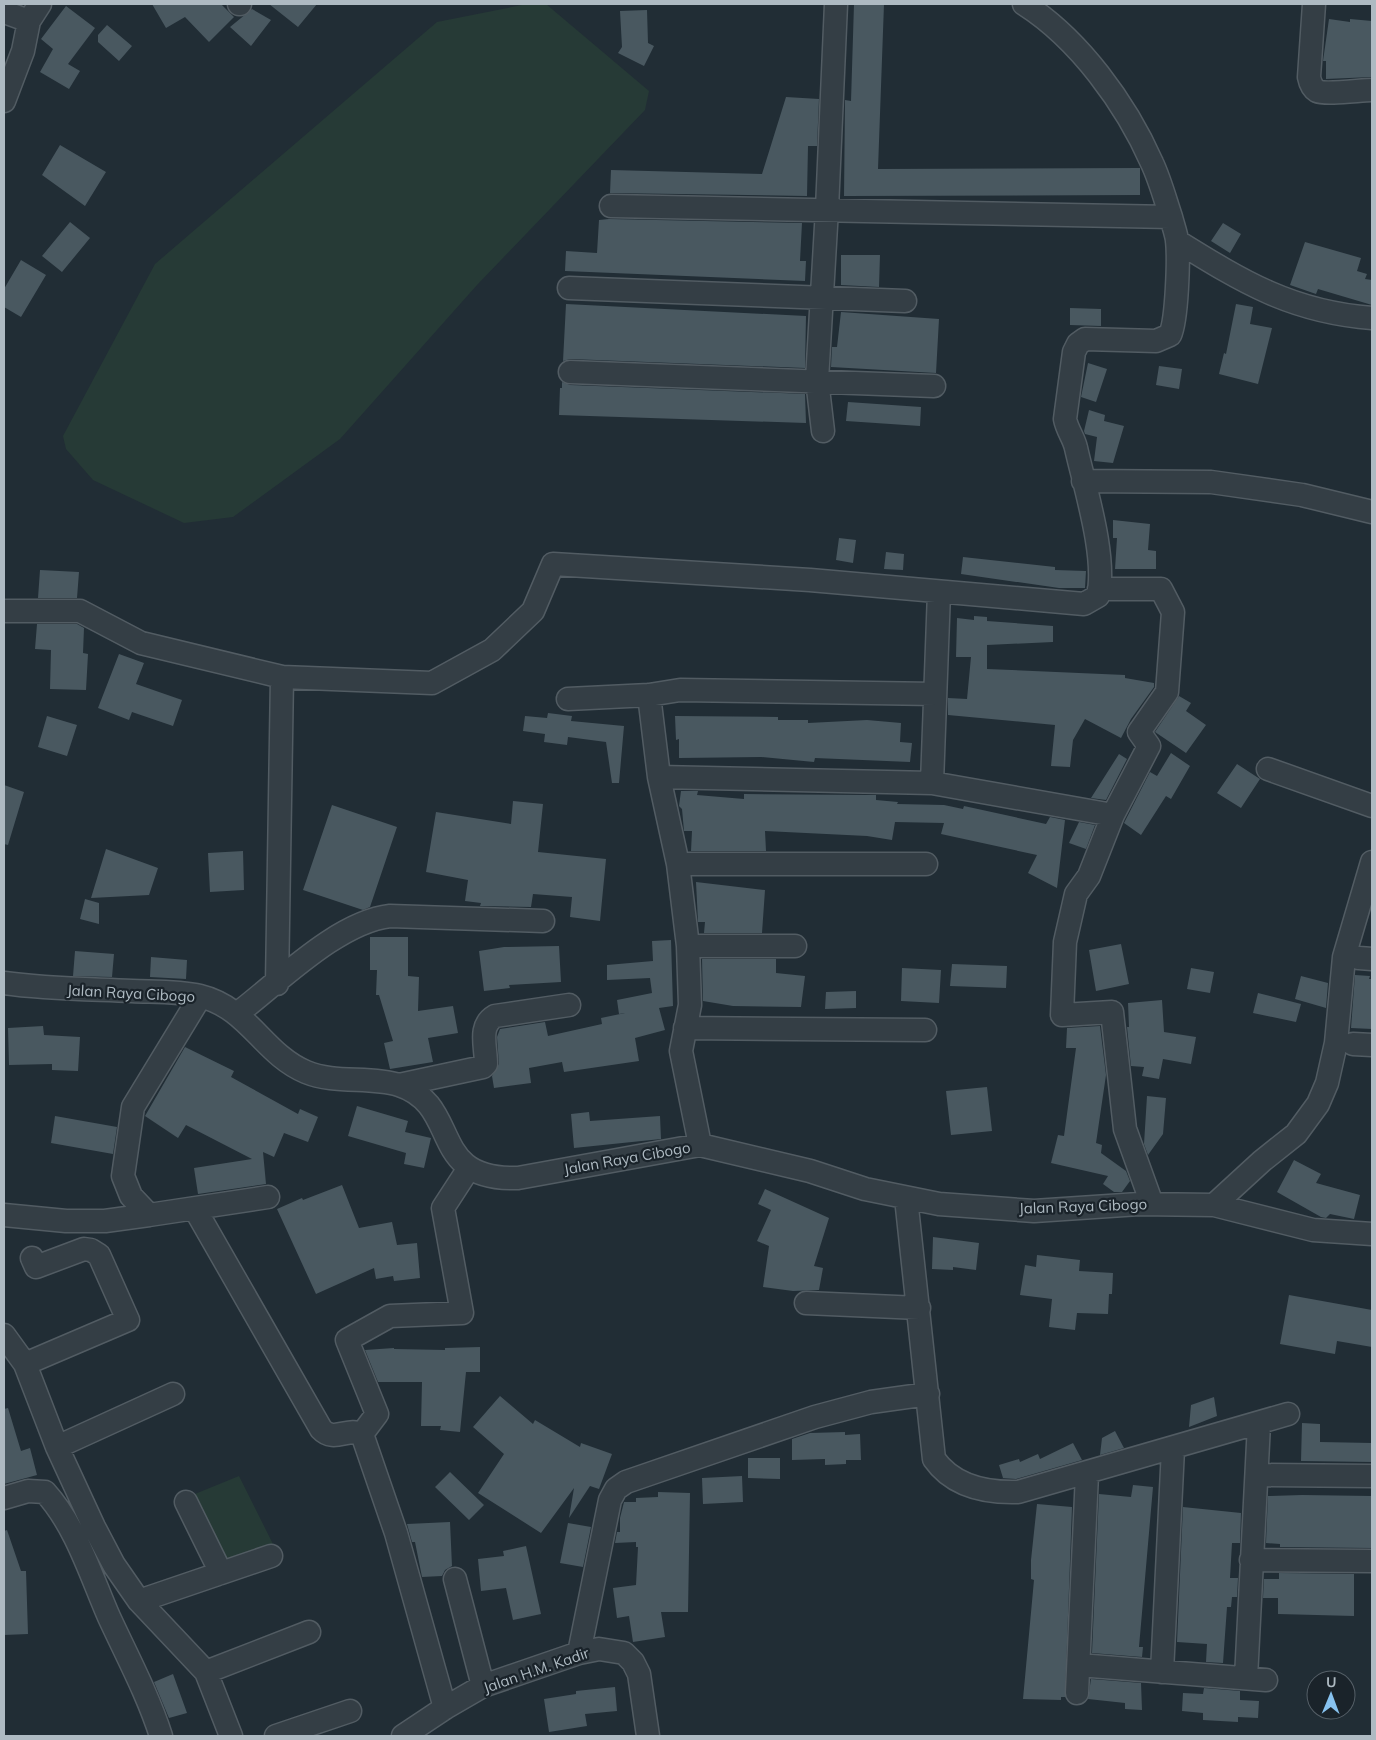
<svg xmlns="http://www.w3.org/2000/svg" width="1376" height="1740" font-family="Mulish,sans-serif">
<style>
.green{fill:#263a36}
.building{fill:#495860}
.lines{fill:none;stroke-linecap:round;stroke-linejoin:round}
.minor-casing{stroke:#525c63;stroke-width:25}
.minor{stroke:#343e45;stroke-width:22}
.labels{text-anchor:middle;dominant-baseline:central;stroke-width:4.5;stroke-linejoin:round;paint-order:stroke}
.street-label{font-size:15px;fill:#aebac2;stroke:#1a232a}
</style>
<rect width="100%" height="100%" fill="#212d35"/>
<!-- green -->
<path class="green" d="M527,4H546L649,91L645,110L477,285L340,439L233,517L184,523L93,480L66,449L63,436L155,264L437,22Z
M239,1476L275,1548L225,1564L190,1496Z"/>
<!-- building -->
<path class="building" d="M152,4H221L234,17L209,42L185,17L166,28Z
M269,4H317L298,27Z
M854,4H884L878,169L1140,168V195L844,196L845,100L851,101Z
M66,6L95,28L68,64L80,71L69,89L40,72L53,49L41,39Z
M252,9L271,20L251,46L230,27Z
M647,10L648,43L654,46L644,66L618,53L622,47L620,11Z
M1329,19L1350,22V19L1372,21V77L1326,79V61H1323Z
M107,25L132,46L119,61L98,42V35Z
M786,97L819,99L817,146H808L807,196L610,193L611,170L762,174Z
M60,145L106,172L85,206L42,175Z
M609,219L802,223L800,261H806L805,281L565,271L566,251L597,253L599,220Z
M70,222L90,238L62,272L42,256Z
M1223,223L1241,234L1230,253L1211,241Z
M1305,242L1361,258L1357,271L1367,274L1365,279L1372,280V305L1318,289L1316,294L1290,285Z
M841,255H880L879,287L841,285Z
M21,260L46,275L21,317L4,307V289Z
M566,304L806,316L805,368L570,359L563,361Z
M1236,304L1253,307L1250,324L1272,328L1258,384L1219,374L1224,353L1226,354Z
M1070,308L1101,309V326L1070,325Z
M841,312L939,319L936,373L831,367L832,347H837Z
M1088,363L1107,369L1096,402L1081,397Z
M1159,366L1182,369L1179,389L1156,385Z
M562,382L570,385L805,394L806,423L559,415L560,388H562Z
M848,402L921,407L920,426L846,421Z
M1089,410L1105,415L1104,421L1124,426L1113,463L1094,461L1097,437L1085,434L1084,431Z
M1113,520L1150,524L1148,550L1156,551V569H1115L1117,538H1113Z
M839,538L856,540L853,563L836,560Z
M886,552L904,554L903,570L884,569Z
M963,557L1055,567V570L1086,571L1085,588H1059L961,574Z
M40,570L79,572L77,598H38Z
M974,616L987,617V621L1053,626V642L987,645V669L1125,675V678L1154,683V687L1131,719L1121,738L1085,719L1073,740L1070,767L1051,766L1055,725L948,715V698L967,699L971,657H956L957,618L974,620Z
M37,624H77L84,628L83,653L88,654L86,690L50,689L51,650L35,649Z
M119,654L144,663L136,684L182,700L173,726L132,712L129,720L98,708Z
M1179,696L1191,703L1186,711L1206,725L1186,753L1155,732Z
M548,713L572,716L571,721L624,726L619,783H612L606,742L568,737L567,745L544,742L545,734L523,731L525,716L547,718Z
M47,716L77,725L67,756L38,747Z
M675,716L778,717V720H808V723L867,720L901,723L900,742L912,743L910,762L815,758L814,762L761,757L679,758V739L676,740Z
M1171,753L1190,766L1171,799L1166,796L1141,835L1124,823L1150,772L1157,776Z
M1119,754L1127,759L1106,800L1091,798Z
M1237,764L1260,779L1241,808L1217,793Z
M4,785L24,792L8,845L4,844Z
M681,791H698L697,795L744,799V794L869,795H876V800L898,802L897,804L944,805L963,809L964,806L1046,824L1050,817L1065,820L1057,888L1028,873L1037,855L941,834L944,823L895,822L892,840L867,836L765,831L766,851H691L692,831H684L682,809L679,806Z
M513,801L543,804L538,852L606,859L600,921L570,917L572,897L533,894L531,907L480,906L481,903L465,901L468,880L426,872L436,812L511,824Z
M332,805L397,827L370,907L363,910L303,890Z
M1079,822L1095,825L1086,849L1069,843Z
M106,849L158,868L149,895L91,898Z
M243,851L244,890L210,892L208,853Z
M696,882L765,890L762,933H704L705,922H698Z
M85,899L99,903V924L80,919Z
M370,937H408V976L419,977L418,1011L453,1006L458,1033L428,1038L433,1062L390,1069L384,1043L393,1041L379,995H376L377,970H370Z
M671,940L673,1006L659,1008L665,1030L635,1038L639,1061L564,1072L562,1062L529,1068L531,1083L494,1088L492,1076L499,1064L497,1037L500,1029L545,1022L548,1036L602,1024L601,1018L625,1013L619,1014L617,1000L652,993L650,978L607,980V965L653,961L652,941Z
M1121,944L1129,984L1096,991L1089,950Z
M559,946L561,982L509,985L510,988L484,991L479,951L504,947Z
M75,951L114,954L112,977L73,976Z
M151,957L187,960L186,979L150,977Z
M702,959H776V973L805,976L801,1007L733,1006L703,1001Z
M952,964L1007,966L1006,988L950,986Z
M902,968L941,970L939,1003L901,1001Z
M1191,968L1214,972L1210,993L1187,989Z
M1355,975L1370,976L1369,979H1372V1029L1351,1028Z
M1301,976L1328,983L1326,1008L1295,999Z
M856,991V1008L825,1009L826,992Z
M1258,993L1301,1004L1296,1022L1253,1013Z
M1162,1000L1164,1032L1196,1037L1191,1064L1163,1059L1159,1079L1142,1076L1144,1067L1131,1066L1127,1027H1129L1128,1003Z
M43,1026L44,1035L80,1037L78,1071L52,1070V1064L9,1065L8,1028Z
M1100,1026L1106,1075L1096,1143L1102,1145L1101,1153L1126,1171L1130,1181L1122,1192H1114L1103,1184L1108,1176L1051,1163L1058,1135L1064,1136L1076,1048H1066L1067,1028Z
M185,1047L234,1071L231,1077L298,1114L300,1109L318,1117L308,1142L284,1133L274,1157L263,1152L266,1184L198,1194L194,1168L252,1159L186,1125L178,1138L145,1116Z
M987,1087L992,1131L951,1135L946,1091Z
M1147,1096L1166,1098L1163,1134L1148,1155L1144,1144Z
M357,1106L408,1121L405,1132L431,1138L424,1168L404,1164L406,1153L348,1136Z
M589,1112L590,1121L660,1116L661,1139L574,1148L571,1114Z
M55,1116L117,1127L113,1154L51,1143Z
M1294,1160L1321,1174L1316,1183L1360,1195L1354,1219L1330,1214L1326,1218L1321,1217L1277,1192Z
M342,1185L359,1228L392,1222L397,1245L417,1243L420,1278L394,1281L393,1276L376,1279L374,1268L316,1294L277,1209L302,1198L303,1200Z
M765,1189L829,1218L814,1266L823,1268L819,1290L793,1291L763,1287L769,1246L757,1241L771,1210L758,1204Z
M933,1237L979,1243L976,1270L953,1267V1270L932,1269Z
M1037,1255L1080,1260L1079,1271L1113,1273L1112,1294H1109L1108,1314L1077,1313L1075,1330L1049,1327L1052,1299L1020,1295L1025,1265L1036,1267Z
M1289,1295L1372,1310V1347L1337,1341L1335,1354L1280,1344Z
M480,1347V1372H466L460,1432L440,1430L441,1426H421L422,1382H378L365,1350L394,1348V1349L445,1350V1348Z
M500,1396L533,1424L535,1420L580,1447L581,1443L612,1454L599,1489L590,1486L569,1518L574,1488L541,1533L478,1493L504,1454L473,1427Z
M1214,1397L1217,1416L1189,1427L1191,1405Z
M8,1408L21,1451L30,1448L37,1475L4,1484V1409Z
M1302,1423L1320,1424V1442L1372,1443V1462L1301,1461Z
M1115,1431L1124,1448L1100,1455L1102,1438Z
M845,1432V1435L860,1434L861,1460H846V1464L825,1465V1459L792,1460V1439L810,1433Z
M1073,1443L1082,1460L1016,1479L1001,1478H1003L999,1465L1019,1459L1020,1462L1038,1454L1040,1459Z
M748,1458H780V1479L748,1478Z
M450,1472L484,1505L469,1520L435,1487Z
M742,1476L743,1502L703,1504L702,1478Z
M1133,1485L1153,1487L1139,1647H1143L1142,1657L1092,1653L1099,1494L1131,1497Z
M658,1492L690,1493L688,1612H661L665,1637L633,1642L629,1616L617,1618L613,1588L636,1585L638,1547H636V1542L615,1543L617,1532H620V1518L624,1502H636V1498L658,1497Z
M1302,1495L1372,1496V1548L1280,1547V1544L1266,1543L1268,1496Z
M1037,1504L1072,1507L1065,1697H1061V1700L1023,1699L1034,1580L1031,1579V1560Z
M1183,1507L1241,1513L1240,1543H1232L1230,1578H1238L1237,1597H1232L1231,1607H1227L1223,1663L1206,1662L1207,1644L1177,1642Z
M450,1522L452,1566L445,1570L442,1576L422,1577L415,1542H412L407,1524Z
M568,1523L591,1527L583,1567L560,1563Z
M7,1530L21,1571H26L28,1634L4,1635V1531Z
M526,1546L541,1614L513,1620L506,1588L481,1591L478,1559L504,1556L503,1551Z
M1279,1573L1354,1574V1616L1278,1614V1598H1263L1264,1579H1279Z
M173,1674L187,1713L169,1718L154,1682Z
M1091,1679L1141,1683L1142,1710L1125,1709V1703L1088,1699Z
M615,1687L617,1711L585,1714L587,1726L549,1732L544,1699L576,1694V1691Z
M1204,1688L1240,1691V1700L1259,1701L1258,1718L1238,1717V1722L1203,1720V1713L1182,1711L1183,1693L1203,1694Z"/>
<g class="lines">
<defs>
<path id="minor" d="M239,4H240
M1024,4C1079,39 1126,104 1152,163C1160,180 1165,199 1171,217
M1314,4L1309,77C1310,82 1312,88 1317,91C1326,95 1361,90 1372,90
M4,12L29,21
M4,101L23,51L29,21L40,4
M1177,241C1243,282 1292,312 1372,318
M569,288L905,301
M570,372L934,386
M823,431L817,380L827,209L836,4
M1083,481L1211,482L1302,495L1372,512
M1099,589H1161L1173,612L1167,692L1139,732L1149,746L1113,815L1089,876L1076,894L1065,942L1062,1015L1112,1012L1125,1129L1152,1204
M4,611H80L141,643L282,677L432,683L492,650L533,611L553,564L810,580L1084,604L1098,596C1107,557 1085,488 1076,448C1074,438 1067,430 1065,419L1074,352L1078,344L1085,339L1156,341L1170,335C1177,320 1179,259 1177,240C1176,233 1173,225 1171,217L611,206
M649,695L659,777L678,864L688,946L690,1005L681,1051L700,1145
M568,699L649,695L680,690L935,694
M1268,769L1372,806
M659,777L932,783L1113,815
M932,783L939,592
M678,864H926
M688,946H795
M1359,958L1372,959
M4,983C47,989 89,989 132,991C154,992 178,991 200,996C249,1008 263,1054 306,1072C335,1084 370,1076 399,1085C463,1106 426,1181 518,1178L700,1145L810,1171L865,1189L939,1204L1034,1211L1139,1204L1214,1205L1313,1230L1372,1234
M277,984L282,677
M200,997L133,1107L123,1176L131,1196L149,1215L268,1197
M238,1013C280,981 338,922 390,916L543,921
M685,1028L925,1030
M1353,1044L1372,1045
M399,1085L483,1067L486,1064C486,1046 478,1026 495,1016L569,1005
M906,1198L934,1459C953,1486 986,1493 1018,1492L1288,1414
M1214,1205L1262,1161L1296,1134L1318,1104L1327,1083L1336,1043L1344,957L1372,862
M195,1209L321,1429C334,1443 348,1427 362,1434L396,1533L445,1708
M4,1215L66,1221H105L149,1215
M806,1303L919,1308
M4,1335L25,1364L57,1447L94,1527L114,1565L139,1601L206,1672L231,1736
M25,1364L128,1320L99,1255L91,1250L84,1249L36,1267L32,1258
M362,1434L377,1414L347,1340L390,1316L462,1313L443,1208L469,1168
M57,1447L173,1394
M1257,1475L1372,1476
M4,1498L28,1491L45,1492C76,1526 91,1576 109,1617C127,1656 148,1695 161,1736
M186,1502L221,1573
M1251,1560L1372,1561
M455,1579L483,1686
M139,1601L271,1556
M579,1653L610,1500L616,1489L626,1482L815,1417L871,1402L928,1394
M1079,1665L1266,1680
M206,1672L309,1632
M1162,1672L1173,1449
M1246,1678L1259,1424
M1077,1693L1087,1474
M276,1736L350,1711
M403,1736L445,1708L483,1686L579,1653L599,1649L624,1653L633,1662L639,1674L648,1736"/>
</defs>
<!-- minor casing -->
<use href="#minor" class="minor-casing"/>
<!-- minor -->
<use href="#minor" class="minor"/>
</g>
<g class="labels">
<!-- street labels -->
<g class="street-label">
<text transform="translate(131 993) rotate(3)">Jalan Raya Cibogo</text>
<text transform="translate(627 1158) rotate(-10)">Jalan Raya Cibogo</text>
<text transform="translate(1083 1206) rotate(-2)">Jalan Raya Cibogo</text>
<text transform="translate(536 1670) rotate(-19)">Jalan H.M. Kadir</text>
</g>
</g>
<!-- border -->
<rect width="1376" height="1740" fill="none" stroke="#aebac2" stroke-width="10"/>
<!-- north arrow -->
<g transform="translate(1331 1695) rotate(1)"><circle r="24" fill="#1a232a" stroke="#555f67"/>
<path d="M0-4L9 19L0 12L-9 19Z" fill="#87c2ef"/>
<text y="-8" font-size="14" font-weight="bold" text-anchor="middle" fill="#aebac2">U</text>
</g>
</svg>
